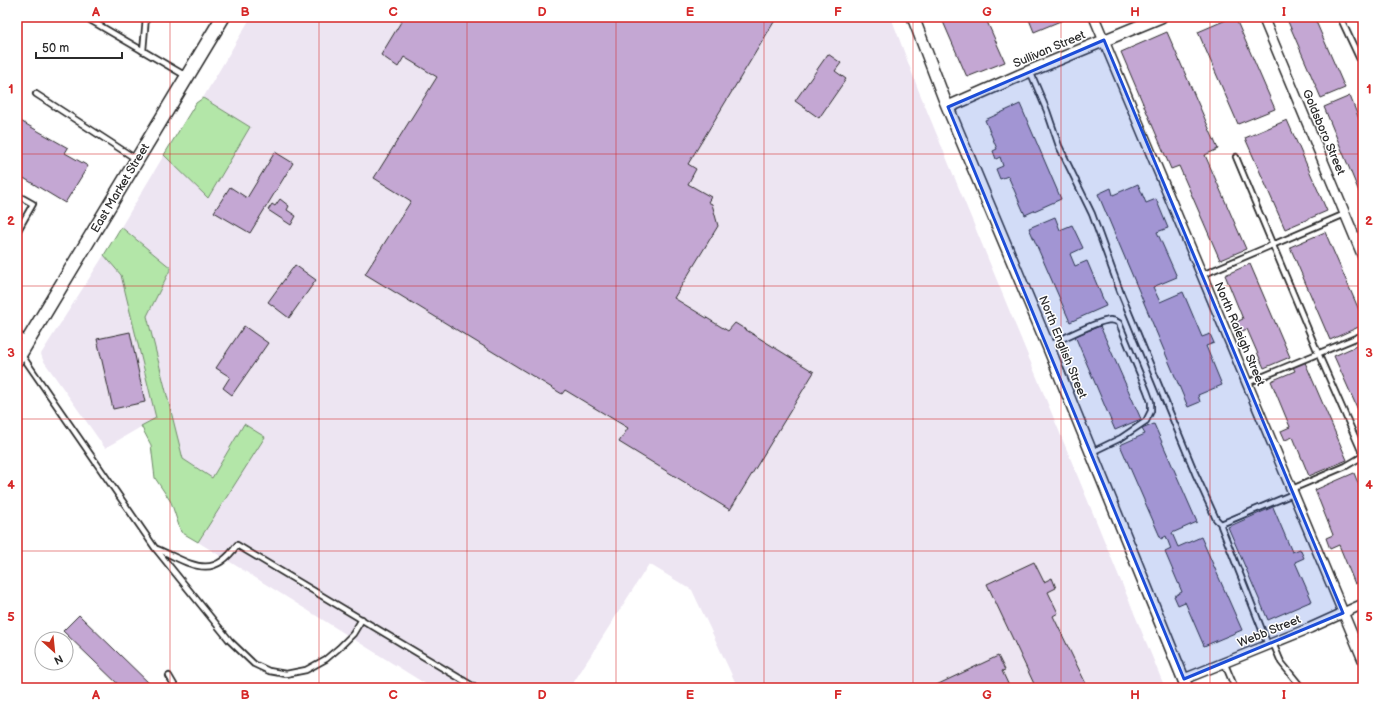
<svg xmlns="http://www.w3.org/2000/svg" width="1380" height="705" viewBox="0 0 1380 705" font-family="'Balsamiq Sans',sans-serif">
<style>
.built{fill:#ede5f2}
.green{fill:#b3e6a8;stroke:#6f886a}
.building{fill:#c4a7d3;stroke:#2b2b2b}
.lines{fill:none;stroke-linecap:round;stroke-linejoin:round}
.service-casing{stroke:#2b2b2b;stroke-width:8}
.minor-casing{stroke:#2b2b2b;stroke-width:12}
.tertiary-casing{stroke:#2b2b2b;stroke-width:14}
.secondary-casing{stroke:#2b2b2b;stroke-width:16}
.service{stroke:#fff;stroke-width:4.5}
.minor{stroke:#fff;stroke-width:9}
.tertiary{stroke:#fff;stroke-width:11}
.secondary{stroke:#fff;stroke-width:13}
.marked{fill:#1d4ed8;fill-opacity:0.2;stroke:#1d4ed8;stroke-width:3;stroke-linejoin:round}
.grid{fill:none;stroke:#d62828;stroke-width:1;stroke-opacity:0.55}
.labels{text-anchor:middle;stroke-width:3;stroke-linejoin:round;paint-order:stroke}
.street-label{font-size:12px;fill:#2b2b2b;stroke:#fff}
.neatline{fill:none;stroke:#d62828;stroke-width:1.5}
.grid-label{font-size:13px;text-anchor:middle;font-weight:bold;fill:#d62828}
</style>
<rect width="100%" height="100%" fill="#fff"/>
<filter id="ink" filterUnits="userSpaceOnUse"><feTurbulence type="fractalNoise" baseFrequency=".025" numOctaves="2"/><feDisplacementMap in="SourceGraphic" scale="8" xChannelSelector="R" yChannelSelector="G"/><feConvolveMatrix kernelMatrix="1 2 1 2 8 2 1 2 1" color-interpolation-filters="sRGB"/></filter>
<g filter="url(#ink)">
<g class="built">
<path d="M 251,17 L 891,17 L 918,89 L 1165,688 L 738,688 L 692,590 L 649,564 L 570,688 L 432,688 L 198,542 L 265,437 L 244,424 L 212,478 L 183,459 L 147,315 L 171,268 L 121,227 L 164,155 L 208,197 L 250,127 L 203,98 Z"/>
<path d="M 104,255 L 121,275 L 156,418 L 105,448 L 43,360 L 41,354 Z"/>
</g>
<g class="green">
<path d="M 203,98 L 250,127 L 208,198 L 164,155 L 196,103 Z"/>
<path d="M 121,227 L 171,268 L 147,316 L 183,459 L 212,478 L 244,424 L 265,437 L 198,542 L 181,532 L 171,502 L 155,478 L 151,445 L 141,426 L 156,418 L 121,275 L 104,255 Z"/>
</g>
<g class="building">
<path d="M 404,17 L 777,17 L 688,164 L 696,169 L 688,184 L 711,197 L 708,202 L 712,204 L 718,226 L 674,298 L 728,331 L 735,323 L 814,372 L 730,510 L 619,442 L 628,428 L 565,390 L 562,394 L 365,274 L 411,201 L 374,178 L 437,77 L 404,57 L 398,67 L 381,55 Z"/>
<path d="M 941,17 L 985,17 L 1005,62 L 967,77 Z"/>
<path d="M 1028,17 L 1070,17 L 1034,32 Z"/>
<path d="M 1233,17 L 1235,17 L 1275,109 L 1238,124 L 1198,32 Z"/>
<path d="M 1286,17 L 1314,17 L 1345,88 L 1321,98 Z"/>
<path d="M 1167,32 L 1218,149 L 1205,155 L 1246,249 L 1220,260 L 1179,166 L 1171,169 L 1121,52 Z"/>
<path d="M 828,54 L 841,63 L 835,71 L 846,79 L 819,118 L 795,101 Z"/>
<path d="M 1350,96 L 1363,129 L 1362,199 L 1324,107 Z"/>
<path d="M 1020,104 L 1061,199 L 1025,215 L 1008,176 L 1000,179 L 996,169 L 1003,166 L 1000,157 L 996,159 L 993,151 L 997,149 L 985,120 Z"/>
<path d="M 17,119 L 68,148 L 65,153 L 88,166 L 65,203 L 17,174 Z"/>
<path d="M 1287,120 L 1327,211 L 1285,229 L 1245,138 Z"/>
<path d="M 275,152 L 293,163 L 250,233 L 214,212 L 230,187 L 247,198 Z"/>
<path d="M 1138,184 L 1146,203 L 1156,199 L 1168,228 L 1157,232 L 1177,277 L 1153,287 L 1160,302 L 1183,292 L 1202,337 L 1210,334 L 1214,343 L 1206,346 L 1222,385 L 1198,395 L 1200,402 L 1188,407 L 1098,194 L 1111,188 L 1113,195 Z"/>
<path d="M 280,199 L 289,206 L 287,210 L 296,216 L 291,225 L 268,210 L 272,204 L 275,206 Z"/>
<path d="M 1055,217 L 1060,230 L 1072,225 L 1083,248 L 1070,254 L 1075,266 L 1087,261 L 1106,306 L 1070,322 L 1029,228 Z"/>
<path d="M 1325,232 L 1363,319 L 1363,325 L 1330,340 L 1290,247 Z"/>
<path d="M 1250,264 L 1290,357 L 1264,368 L 1247,329 L 1238,333 L 1234,323 L 1243,319 L 1225,275 Z"/>
<path d="M 295,265 L 316,280 L 289,318 L 268,302 Z"/>
<path d="M 244,326 L 268,343 L 232,395 L 223,388 L 230,377 L 216,368 Z"/>
<path d="M 1100,326 L 1141,419 L 1115,430 L 1075,336 Z"/>
<path d="M 130,332 L 145,402 L 113,409 L 97,339 Z"/>
<path d="M 1363,343 L 1363,421 L 1334,356 Z"/>
<path d="M 1304,360 L 1347,460 L 1309,476 L 1293,437 L 1285,440 L 1281,431 L 1290,427 L 1271,381 L 1295,371 L 1292,365 Z"/>
<path d="M 1154,424 L 1197,522 L 1172,533 L 1178,547 L 1201,537 L 1242,630 L 1204,646 L 1185,602 L 1178,605 L 1174,596 L 1182,592 L 1165,552 L 1171,549 L 1166,536 L 1161,539 L 1120,445 L 1145,434 L 1142,429 Z"/>
<path d="M 1354,473 L 1363,495 L 1363,580 L 1355,584 L 1339,545 L 1330,549 L 1326,538 L 1333,535 L 1315,490 Z"/>
<path d="M 1273,507 L 1292,552 L 1300,549 L 1304,558 L 1295,562 L 1312,601 L 1268,620 L 1228,527 Z"/>
<path d="M 1034,562 L 1044,582 L 1052,578 L 1056,588 L 1048,592 L 1058,613 L 1053,616 L 1088,688 L 1036,688 L 987,584 Z"/>
<path d="M 79,615 L 154,688 L 122,688 L 63,631 Z"/>
<path d="M 998,656 L 1005,670 L 1002,671 L 1010,688 L 930,688 Z"/>
</g>
<g class="lines">
<g class="service-casing">
<g id="service">
<path d="M 85,17 L 186,76"/>
<path d="M 1340,17 L 1363,66"/>
<path d="M 143,51 L 146,17"/>
<path d="M 1030,71 L 1047,111 L 1059,146 L 1092,214 L 1120,291 L 1195,473 L 1216,519 L 1221,524"/>
<path d="M 36,94 L 136,159"/>
<path d="M 1236,157 L 1318,353 L 1363,455"/>
<path d="M 17,195 L 33,204 L 17,232"/>
<path d="M 1202,275 L 1345,214"/>
<path d="M 17,333 L 26,341"/>
<path d="M 1049,345 C 1063,339 1096,321 1110,320 C 1113,320 1116,321 1119,323 L 1147,391 L 1151,402 L 1151,411 L 1146,421 L 1121,438 L 1092,452"/>
<path d="M 21,354 L 155,548 L 230,641 L 254,664 L 269,671 L 286,674 L 306,670 L 326,659 L 339,648 L 353,634 L 362,619"/>
<path d="M 1247,383 L 1363,335"/>
<path d="M 1292,489 L 1346,466 L 1363,456"/>
<path d="M 157,549 C 189,562 211,583 237,545 L 476,688"/>
<path d="M 1273,643 L 1281,662 L 1302,688"/>
<path d="M 1268,645 L 1221,526 L 1221,524 L 1293,494"/>
<path d="M 1224,662 L 1235,688"/>
<path d="M 169,676 L 176,688"/>
</g>
</g>
<g class="minor-casing">
<g id="minor">
<path d="M 1094,17 L 1363,660"/>
<path d="M 1263,17 L 1363,257"/>
<path d="M 1184,679 L 1310,628 L 1363,604"/>
</g>
</g>
<g class="tertiary-casing">
<g id="tertiary">
<path d="M 913,17 L 945,101 L 1048,346 L 1187,688"/>
<path d="M 948,107 L 1023,74 L 1161,17"/>
</g>
</g>
<g class="secondary-casing">
<path id="secondary" d="M 17,359 L 223,17"/>
</g>
<use href="#service" class="service"/>
<use href="#minor" class="minor"/>
<use href="#tertiary" class="tertiary"/>
<use href="#secondary" class="secondary"/>
</g>
</g>
<path class="marked" d="M 1104,40 L 1343,613 L 1184,679 L 948,107 Z"/>
<path class="grid" d="M 170,17 L 170,688M 319,17 L 319,688M 467,17 L 467,688M 616,17 L 616,688M 764,17 L 764,688M 913,17 L 913,688M 1061,17 L 1061,688M 1210,17 L 1210,688M 17,154 L 1363,154M 17,286 L 1363,286M 17,419 L 1363,419M 17,551 L 1363,551"/>
<g class="labels">
<g class="street-label">
<text transform="translate(1049 49) rotate(-23)" y="4">Sullivan Street</text>
<text transform="translate(1324 132) rotate(67)" y="4">Goldsboro Street</text>
<text transform="translate(120 188) rotate(-59)" y="4">East Market Street</text>
<text transform="translate(1240 334) rotate(67)" y="4">North Raleigh Street</text>
<text transform="translate(1063 347) rotate(68)" y="4">North English Street</text>
<text transform="translate(1269 631) rotate(-22)" y="4">Webb Street</text>
</g>
</g>
<rect width="1380" height="705" fill="none" stroke="#fff" stroke-width="44"/>
<g transform="translate(54 651) rotate(153)"><circle r="19" fill="#ffffff" stroke="#aaaaaa"/>
<path d="M0-3L7 15L0 10L-7 15Z" fill="#c8321e"/>
<text y="-6" font-size="11" font-weight="bold" text-anchor="middle" fill="#2b2b2b">N</text>
</g>
<path d="M36 52v6h86v-6" fill="none" stroke="#2b2b2b" stroke-width="2"/>
<text x="42" y="52" font-size="12" fill="#2b2b2b" stroke="#ffffff" stroke-width="3" paint-order="stroke">50 m</text>
<rect x="22" y="22" width="1336" height="661" class="neatline"/>
<g class="grid-label">
<text x="96" y="16">A</text>
<text x="245" y="16">B</text>
<text x="393" y="16">C</text>
<text x="542" y="16">D</text>
<text x="690" y="16">E</text>
<text x="838" y="16">F</text>
<text x="987" y="16">G</text>
<text x="1135" y="16">H</text>
<text x="1284" y="16">I</text>
<text x="11" y="93">1</text>
<text x="1369" y="93">1</text>
<text x="11" y="225">2</text>
<text x="1369" y="225">2</text>
<text x="11" y="357">3</text>
<text x="1369" y="357">3</text>
<text x="11" y="489">4</text>
<text x="1369" y="489">4</text>
<text x="11" y="621">5</text>
<text x="1369" y="621">5</text>
<text x="96" y="699">A</text>
<text x="245" y="699">B</text>
<text x="393" y="699">C</text>
<text x="542" y="699">D</text>
<text x="690" y="699">E</text>
<text x="838" y="699">F</text>
<text x="987" y="699">G</text>
<text x="1135" y="699">H</text>
<text x="1284" y="699">I</text>
</g>
</svg>
